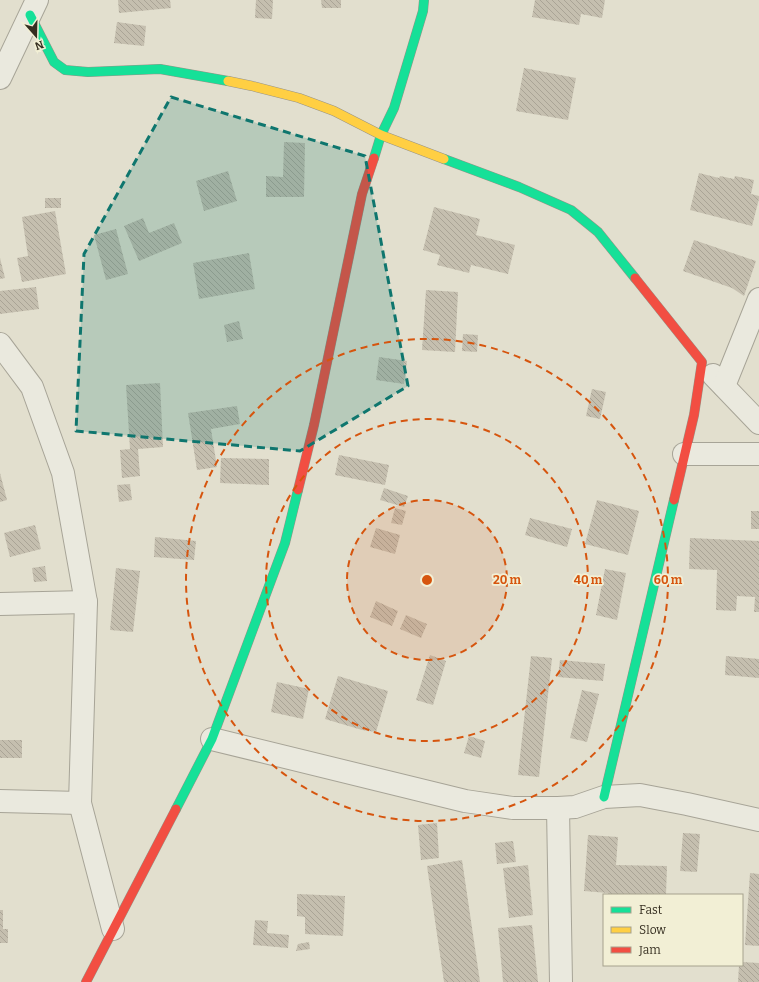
<svg xmlns="http://www.w3.org/2000/svg" width="759" height="982" viewBox="0 0 759 982" font-family="Bitter,serif">
<style>
.building{fill:url(#building-back-hatch)}
.lines{fill:none;stroke-linecap:round;stroke-linejoin:round}
.street-casing{stroke:#a7a497;stroke-width:24}
.fast-casing{stroke:#979387;stroke-width:10}
.slow-casing{stroke:#979387;stroke-width:10}
.jam-casing{stroke:#979387;stroke-width:10}
.street{stroke:#eae9de;stroke-width:22}
.fast{stroke:#16e098;stroke-width:9}
.slow{stroke:#ffcf43;stroke-width:9}
.jam{stroke:#f24e42;stroke-width:9}
.marked{fill:#0f766e;fill-opacity:0.2;stroke:#0f766e;stroke-width:3;stroke-dasharray:8 5;stroke-linejoin:round}
.ring{fill:none;stroke:#d6550e;stroke-width:2;stroke-dasharray:7 5}
.centre{fill:#d6550e;stroke:#f2efd5;stroke-width:2}
.ring-label{font-size:12px;text-anchor:middle;font-weight:bold;fill:#d6550e;stroke:#f2efd5;stroke-width:3.5;stroke-linejoin:round;paint-order:stroke}
</style>
<defs>
<pattern id="building-back-hatch" width="6" height="6" patternUnits="userSpaceOnUse"><rect width="6" height="6" fill="#c5bfaf"/><path d="M-1 5l2 2M0 0l6 6M5-1l2 2" fill="none" stroke="#aaa496"/></pattern>
</defs>
<rect width="100%" height="100%" fill="#e2dfce"/>
<g class="building">
<path d="M 118,0 L 170,0 L 171,8 L 119,13 Z"/>
<path d="M 256,0 L 273,0 L 272,19 L 255,18 Z"/>
<path d="M 321,0 L 341,0 L 341,8 L 322,8 Z"/>
<path d="M 535,0 L 605,0 L 602,18 L 581,14 L 579,25 L 532,17 Z"/>
<path d="M 117,22 L 146,26 L 144,46 L 114,43 Z"/>
<path d="M 524,68 L 576,78 L 568,120 L 516,111 Z"/>
<path d="M 284,142 L 305,143 L 304,197 L 266,197 L 266,176 L 283,177 Z"/>
<path d="M 228,171 L 237,201 L 204,211 L 196,181 Z"/>
<path d="M 699,173 L 719,178 L 720,176 L 734,179 L 735,176 L 754,180 L 751,194 L 759,196 L 759,199 L 752,226 L 690,210 Z"/>
<rect x="45" y="198" width="16" height="10"/>
<path d="M 434,207 L 480,219 L 476,235 L 515,245 L 508,274 L 471,265 L 469,273 L 437,265 L 440,255 L 423,250 Z"/>
<path d="M 55,211 L 66,274 L 22,282 L 17,258 L 28,256 L 22,217 Z"/>
<path d="M 143,218 L 149,233 L 174,223 L 182,243 L 139,261 L 124,226 Z"/>
<path d="M 116,229 L 128,274 L 106,280 L 94,235 Z"/>
<path d="M 694,240 L 756,261 L 744,296 L 732,288 L 683,271 Z"/>
<path d="M 249,253 L 255,289 L 199,299 L 193,263 Z"/>
<path d="M 0,258 L 5,278 L 0,279 Z"/>
<path d="M 36,287 L 39,309 L 0,314 L 0,291 Z"/>
<path d="M 426,290 L 458,292 L 455,352 L 422,350 Z"/>
<path d="M 239,321 L 243,339 L 227,342 L 224,325 Z"/>
<path d="M 463,334 L 478,335 L 477,352 L 462,351 Z"/>
<path d="M 379,357 L 407,361 L 404,384 L 376,380 Z"/>
<path d="M 160,383 L 163,447 L 138,449 L 140,476 L 122,478 L 120,450 L 130,449 L 126,385 Z"/>
<path d="M 592,389 L 606,392 L 600,419 L 586,416 Z"/>
<path d="M 237,406 L 240,424 L 211,429 L 217,467 L 197,470 L 188,413 Z"/>
<path d="M 339,455 L 389,465 L 385,485 L 335,475 Z"/>
<path d="M 221,458 L 269,459 L 269,485 L 220,483 Z"/>
<path d="M 0,473 L 7,500 L 0,502 Z"/>
<path d="M 130,484 L 132,500 L 119,502 L 117,485 Z"/>
<path d="M 384,488 L 408,496 L 404,507 L 380,500 Z"/>
<path d="M 597,500 L 639,511 L 628,555 L 585,544 Z"/>
<path d="M 395,508 L 406,511 L 402,525 L 391,523 Z"/>
<rect x="751" y="511" width="8" height="18"/>
<path d="M 530,518 L 572,529 L 567,547 L 525,535 Z"/>
<path d="M 35,525 L 41,549 L 10,557 L 4,533 Z"/>
<path d="M 376,528 L 400,535 L 395,554 L 370,547 Z"/>
<path d="M 155,537 L 196,541 L 194,560 L 154,557 Z"/>
<path d="M 690,538 L 759,541 L 759,612 L 754,612 L 755,597 L 737,596 L 736,611 L 716,610 L 717,570 L 689,569 Z"/>
<path d="M 45,566 L 47,581 L 34,582 L 32,568 Z"/>
<path d="M 116,568 L 140,571 L 133,632 L 110,630 Z"/>
<path d="M 605,569 L 626,573 L 617,620 L 596,615 Z"/>
<path d="M 376,601 L 398,611 L 392,626 L 370,617 Z"/>
<path d="M 406,615 L 427,624 L 421,638 L 400,629 Z"/>
<path d="M 430,655 L 446,661 L 433,705 L 416,700 Z"/>
<path d="M 531,656 L 552,658 L 539,777 L 518,775 Z"/>
<path d="M 726,656 L 759,659 L 759,678 L 725,675 Z"/>
<path d="M 560,660 L 605,664 L 603,681 L 558,677 Z"/>
<path d="M 338,676 L 388,691 L 376,732 L 362,730 L 325,719 Z"/>
<path d="M 277,682 L 309,689 L 303,719 L 271,712 Z"/>
<path d="M 582,690 L 599,694 L 587,742 L 570,738 Z"/>
<path d="M 469,736 L 485,741 L 481,758 L 464,753 Z"/>
<rect x="0" y="740" width="22" height="18"/>
<path d="M 437,823 L 439,858 L 421,860 L 418,825 Z"/>
<path d="M 683,833 L 700,834 L 697,872 L 680,871 Z"/>
<path d="M 588,835 L 618,837 L 616,865 L 667,866 L 666,895 L 608,895 L 608,893 L 584,891 Z"/>
<path d="M 513,841 L 516,862 L 497,864 L 495,843 Z"/>
<path d="M 462,860 L 480,982 L 444,982 L 427,866 Z"/>
<path d="M 528,865 L 533,915 L 509,918 L 503,868 Z"/>
<path d="M 750,873 L 759,874 L 759,946 L 745,945 Z"/>
<path d="M 297,894 L 345,896 L 343,936 L 305,934 L 305,917 L 297,916 Z"/>
<path d="M 0,910 L 3,910 L 3,929 L 8,929 L 8,943 L 0,943 Z"/>
<path d="M 255,920 L 268,921 L 267,933 L 289,935 L 288,948 L 253,945 Z"/>
<path d="M 532,925 L 538,982 L 503,982 L 498,928 Z"/>
<path d="M 309,942 L 310,949 L 296,951 L 298,944 Z"/>
<path d="M 742,962 L 759,963 L 759,982 L 738,982 L 739,965 L 742,965 Z"/>
</g>
<g class="lines">
<g class="street-casing">
<g id="street">
<path d="M 0,78 L 37,0"/>
<path d="M 0,344 L 32,387 L 63,473 L 86,602 L 80,803 L 113,929"/>
<path d="M 713,375 L 759,423"/>
<path d="M 724,386 L 759,299"/>
<path d="M 684,454 L 759,454"/>
<path d="M 0,604 L 86,602"/>
<path d="M 212,739 L 465,801 L 513,808 L 558,808 L 575,807 L 604,797 L 640,795 L 687,804 L 759,820"/>
<path d="M 0,801 L 80,803"/>
<path d="M 558,808 L 561,982"/>
</g>
</g>
<g class="fast-casing">
<g id="fast">
<path d="M 30,15 L 54,62 L 65,70 L 88,72 L 160,69 L 228,81"/>
<path d="M 374,158 L 381,135 L 394,108 L 423,11 L 424,0"/>
<path d="M 444,159 L 519,187 L 571,210 L 598,232 L 635,278"/>
<path d="M 604,797 L 674,500"/>
<path d="M 176,809 L 212,739 L 285,543 L 298,490"/>
</g>
</g>
<g class="slow-casing">
<path id="slow" d="M 228,81 L 252,86 L 299,98 L 334,111 L 381,135 L 444,159"/>
</g>
<g class="jam-casing">
<g id="jam">
<path d="M 635,278 L 702,362 L 694,415 L 674,500"/>
<path d="M 298,490 L 314,425 L 362,194 L 374,158"/>
<path d="M 86,982 L 176,809"/>
</g>
</g>
<use href="#street" class="street"/>
<use href="#fast" class="fast"/>
<use href="#slow" class="slow"/>
<use href="#jam" class="jam"/>
</g>
<path class="marked" d="M 171,97 L 365,156 L 408,386 L 300,451 L 76,431 L 84,254 Z"/>
<circle cx="427" cy="580" r="80" fill="#d6550e" fill-opacity=".12"/>
<g class="ring">
<circle cx="427" cy="580" r="80"/>
<circle cx="427" cy="580" r="161"/>
<circle cx="427" cy="580" r="241"/>
</g>
<circle cx="427" cy="580" r="6" class="centre"/>
<g class="ring-label">
<text x="507" y="584">20 m</text>
<text x="588" y="584">40 m</text>
<text x="668" y="584">60 m</text>
</g>
<rect x="603" y="894" width="140" height="72" fill="#f2efd5" stroke="#a6a28d"/>
<rect x="611" y="907" width="20" height="6" fill="#16e098" stroke="#a6a28d"/>
<text x="639" y="914" font-size="12" fill="#352e20">Fast</text>
<rect x="611" y="927" width="20" height="6" fill="#ffcf43" stroke="#a6a28d"/>
<text x="639" y="934" font-size="12" fill="#352e20">Slow</text>
<rect x="611" y="947" width="20" height="6" fill="#f24e42" stroke="#a6a28d"/>
<text x="639" y="954" font-size="12" fill="#352e20">Jam</text>
<g transform="translate(36 36) rotate(160)" stroke="#f2efd5" stroke-width="3" paint-order="stroke">
<path d="M0-3L7 15L0 10L-7 15Z" fill="#352e20"/>
<text y="-6" font-size="11" font-weight="bold" text-anchor="middle" fill="#352e20">N</text>
</g>
</svg>
